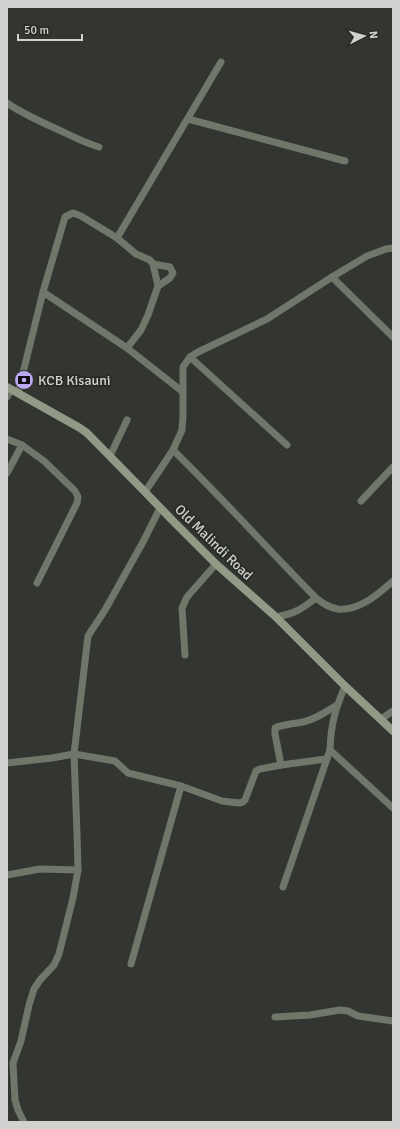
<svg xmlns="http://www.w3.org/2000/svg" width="400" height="1129" viewBox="0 0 400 1129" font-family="Signika,sans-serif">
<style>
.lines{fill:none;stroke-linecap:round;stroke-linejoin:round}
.minor{stroke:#707669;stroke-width:7}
.secondary{stroke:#919a86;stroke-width:8}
.labels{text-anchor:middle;stroke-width:4;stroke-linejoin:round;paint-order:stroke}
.poi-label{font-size:14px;fill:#d0d2cf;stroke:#292c27;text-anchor:start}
.street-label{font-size:14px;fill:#d0d2cf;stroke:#292c27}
</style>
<rect width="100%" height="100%" fill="#333630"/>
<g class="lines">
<g class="minor">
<path d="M 7,103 C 23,114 41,122 59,130 C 72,136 85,143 99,147"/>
<path d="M 188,119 L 345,161"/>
<path d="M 117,238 L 221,62"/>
<path d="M 153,264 L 170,267 L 173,273 L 170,278 L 158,286"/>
<path d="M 332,277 L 393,337"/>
<path d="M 43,292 L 127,348 L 183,392"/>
<path d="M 190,357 L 287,445"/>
<path d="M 18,393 L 43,292 L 65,217 L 73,213 L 81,216 L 117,238 L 136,254 L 150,260 L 153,264 L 158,286 L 148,315 L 141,330 L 127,348"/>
<path d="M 7,397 L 11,390"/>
<path d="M 7,439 L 22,445 L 44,461 L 75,491 L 78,497 L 77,503 L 37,583"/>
<path d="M 173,450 C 222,498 268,549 316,598 C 322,603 330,608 338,609 C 360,611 378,594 393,581"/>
<path d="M 110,456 L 127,420"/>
<path d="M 7,473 L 22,445"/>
<path d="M 145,492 L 173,450 L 182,430 L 183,416 L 183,367 L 190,357 L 198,352 L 267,319 L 332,277 L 367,256 L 386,249 L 393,248"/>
<path d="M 361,501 L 393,467"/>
<path d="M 276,617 C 296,613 300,610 316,598"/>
<path d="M 185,655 L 182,608 L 187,597 L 216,564"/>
<path d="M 381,719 L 393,711"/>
<path d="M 330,750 L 393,808"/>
<path d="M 7,763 L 52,758 L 74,754 L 115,761 L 128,773 L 181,786 L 222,801 L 239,803 L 243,802 L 245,800 L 256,771 L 260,769 L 281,765 L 326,759"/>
<path d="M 281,765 L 275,734 L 275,728 C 284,724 294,724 303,722 C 316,719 326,712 337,705"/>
<path d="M 7,875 L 40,869 L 78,870"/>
<path d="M 283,887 L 330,750 C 331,723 335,710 345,686"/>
<path d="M 131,964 L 181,786"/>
<path d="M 275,1017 L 310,1015 L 340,1010 L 348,1011 L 358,1016 L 393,1021"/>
<path d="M 24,1122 L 18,1110 L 15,1100 L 13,1063 L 21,1041 L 29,1005 L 34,989 L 40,980 L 54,965 L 59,954 L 73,898 L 78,870 L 77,833 L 74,754 L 88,636 L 105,610 L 143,542 L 160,508"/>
</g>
<path class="secondary" d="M 7,387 L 80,428 L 87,433 L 145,492 L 174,522 L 216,564 L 276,617 L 345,686 L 393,731"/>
</g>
<defs>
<g id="bank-disc" transform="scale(1)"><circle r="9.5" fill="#bea9f4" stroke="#292c27"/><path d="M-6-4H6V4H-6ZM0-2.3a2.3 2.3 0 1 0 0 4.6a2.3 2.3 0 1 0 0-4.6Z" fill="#111"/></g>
</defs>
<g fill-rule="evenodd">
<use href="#bank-disc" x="24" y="380"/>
</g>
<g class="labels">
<g class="poi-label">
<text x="38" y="385">KCB Kisauni</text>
</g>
<g class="street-label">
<text transform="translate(214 542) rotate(44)" y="5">Old Malindi Road</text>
</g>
</g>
<rect width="400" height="1129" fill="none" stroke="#d0d2cf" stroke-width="16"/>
<g transform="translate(364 36) rotate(84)" stroke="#292c27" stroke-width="3" paint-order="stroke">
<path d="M0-3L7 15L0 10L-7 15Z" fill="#d0d2cf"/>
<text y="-6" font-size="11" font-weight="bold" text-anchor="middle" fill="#d0d2cf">N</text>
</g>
<path d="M18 34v6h64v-6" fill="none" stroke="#d0d2cf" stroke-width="2"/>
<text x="24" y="34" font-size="12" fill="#d0d2cf" stroke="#292c27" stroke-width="3" paint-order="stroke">50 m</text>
</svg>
